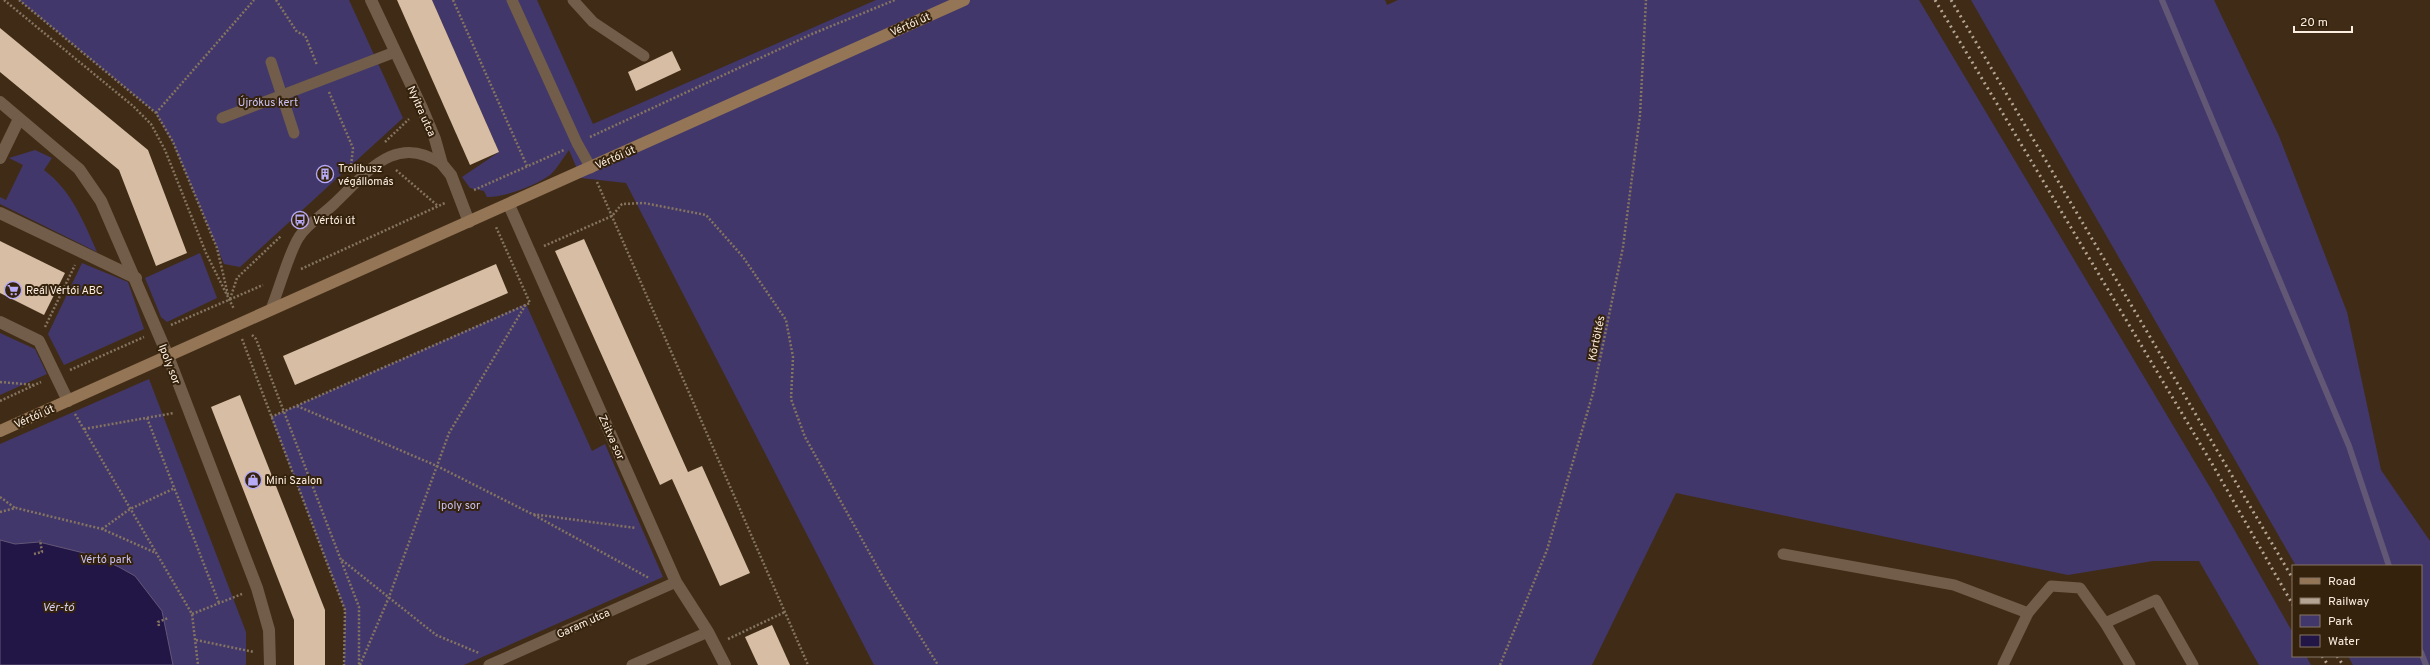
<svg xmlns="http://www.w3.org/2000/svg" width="2430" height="665" viewBox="0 0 2430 665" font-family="Overpass,sans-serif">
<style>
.green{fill:#41376a}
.water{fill:#221647;stroke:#635776}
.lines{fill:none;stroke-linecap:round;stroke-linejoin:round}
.stream{stroke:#635776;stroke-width:6}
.building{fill:#d6bda4}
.path{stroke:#857461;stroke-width:2.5;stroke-dasharray:2 2;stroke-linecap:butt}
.lane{stroke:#715d49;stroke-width:11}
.street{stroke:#715d49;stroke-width:12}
.secondary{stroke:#947555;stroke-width:12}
.rail{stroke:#b5a595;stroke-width:3;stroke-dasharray:2 4;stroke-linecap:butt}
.labels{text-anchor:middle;stroke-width:4;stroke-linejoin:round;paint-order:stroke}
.street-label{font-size:11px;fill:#fcefe2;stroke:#35220c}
.park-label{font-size:11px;fill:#c9c3f6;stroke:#35220c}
.poi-label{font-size:11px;fill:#fcefe2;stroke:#35220c;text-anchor:start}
.water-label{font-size:12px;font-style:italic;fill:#d3cff1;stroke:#35220c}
</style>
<rect width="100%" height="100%" fill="#402c16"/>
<g class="green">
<path d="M 19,0 L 349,0 L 403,118 L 240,267 L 224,264 L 173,143 L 156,113 Z"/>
<path d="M 432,0 L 537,0 L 593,124 L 876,0 L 1385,0 L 1387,5 L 1398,0 L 1919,0 L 2214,494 L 2293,633 L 2293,656 L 2306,656 L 2311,665 L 2259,665 L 2199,561 L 2153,561 L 2068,575 L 1676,493 L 1592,665 L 874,665 L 626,183 L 581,178 L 569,150 C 563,158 557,169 550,175 C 537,185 503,198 487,197 L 484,191 L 470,188 L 462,177 L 499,152 Z"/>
<path d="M 1971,0 L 2214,0 L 2279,136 L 2347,312 L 2381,470 L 2430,541 L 2430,665 L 2353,665 L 2348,656 L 2421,656 L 2421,566 L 2296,566 Z"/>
<path d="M 35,150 L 52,158 L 44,170 C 71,190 84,222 97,252 L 0,204 L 0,197 L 6,200 L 23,165 L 9,158 Z"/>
<path d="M 200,253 L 217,298 L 167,322 L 161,317 L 145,278 Z"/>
<path d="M 82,263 L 128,282 L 144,329 L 64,365 L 48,334 Z"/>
<path d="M 526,304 L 592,451 L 605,444 L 663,577 L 464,665 L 344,665 L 345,610 L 271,417 Z"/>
<path d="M 0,333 L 35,349 L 47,374 L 0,395 Z"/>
<path d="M 149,379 L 246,632 L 246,665 L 0,665 L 0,444 Z"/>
</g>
<path class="water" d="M 0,540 L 15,544 L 39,542 L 92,555 L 119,567 L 135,576 L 162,611 L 173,665 L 0,665 Z"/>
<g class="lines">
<g class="stream">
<path d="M 2162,0 L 2349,446 L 2389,566"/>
<path d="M 2421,652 L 2426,665"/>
</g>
</g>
<g class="building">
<path d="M 397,0 L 432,0 L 499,152 L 470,165 Z"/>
<path d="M 0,28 L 148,150 L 187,253 L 156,266 L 119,170 L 0,72 Z"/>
<path d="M 672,51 L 681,70 L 636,91 L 628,72 Z"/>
<path d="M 584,239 L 688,472 L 702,466 L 750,573 L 720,586 L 672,479 L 660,485 L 555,251 Z"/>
<path d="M 0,241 L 65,273 L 44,315 L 0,293 Z"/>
<path d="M 496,264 L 508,293 L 295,385 L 283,356 Z"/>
<path d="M 240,395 L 325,610 L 325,665 L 294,665 L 294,620 L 211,407 Z"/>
<path d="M 772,625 L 790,665 L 758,665 L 745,637 Z"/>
</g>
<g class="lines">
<g class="path">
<path d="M 4,0 L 133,106 L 151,124 L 165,150 L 206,253 L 234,309"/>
<path d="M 19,0 L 156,113 L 173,142 L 217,248 L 228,295"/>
<path d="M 276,0 L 297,32 L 305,35 L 317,65"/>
<path d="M 453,0 L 527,166"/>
<path d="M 329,92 L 353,148 L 351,166"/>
<path d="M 156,113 L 254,0"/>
<path d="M 590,137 L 812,34 L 895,0"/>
<path d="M 385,142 L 409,119"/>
<path d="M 396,170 L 438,206"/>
<path d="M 597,182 L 808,665"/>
<path d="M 474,190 L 564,150"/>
<path d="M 544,246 L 612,216 L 622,204 L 644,203 L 706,215 L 743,257 L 786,320 L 793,357 L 791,399 L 805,437 L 884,579 L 938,665"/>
<path d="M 301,269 L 445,203"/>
<path d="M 230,299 L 237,278 L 281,236"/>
<path d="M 171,325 L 263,285"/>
<path d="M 45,327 L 75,265"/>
<path d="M 252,335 L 256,339 L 359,607 L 359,665"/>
<path d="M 242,339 L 345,610 L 344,665"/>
<path d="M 70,370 L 144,337"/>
<path d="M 0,382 L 35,385"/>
<path d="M 0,401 L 41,382"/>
<path d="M 297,406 L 437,466 L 532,514 L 636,528"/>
<path d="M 75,414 L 192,614 L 198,665"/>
<path d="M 271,417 L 530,303 L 496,227"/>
<path d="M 147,418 L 219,603"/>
<path d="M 84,429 L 174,413"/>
<path d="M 0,497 L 15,508"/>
<path d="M 0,512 L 16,508 L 102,529 L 156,553"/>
<path d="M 534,515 L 649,578"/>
<path d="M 102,529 L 130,509 L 175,488"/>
<path d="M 34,554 L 42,552 L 40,540"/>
<path d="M 342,560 L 436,635 L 479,653"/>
<path d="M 192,614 L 242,594"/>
<path d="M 159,626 L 158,622 L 168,618"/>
<path d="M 728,639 L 785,612"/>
<path d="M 196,640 L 254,652"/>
<path d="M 360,665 L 389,597 L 449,433 L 526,304"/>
<path d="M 1500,665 L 1547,550 L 1593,393 L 1623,247 L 1640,115 L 1646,0"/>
</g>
<g class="lane">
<path d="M 512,0 L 577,143 L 591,168"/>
<path d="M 573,0 L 593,22 L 644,56"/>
<path d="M 271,62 L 294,133"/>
<path d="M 222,118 L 395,52"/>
<path d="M 271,309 C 279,290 289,252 299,237 C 307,224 324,214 335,203 C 367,173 395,132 442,164"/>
<path d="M 1783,554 L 1954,585 L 2028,613"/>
<path d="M 489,665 L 676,582"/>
<path d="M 632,665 L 708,632"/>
<path d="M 2003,665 L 2028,613 L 2051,586 L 2080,588 L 2105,623"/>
<path d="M 2130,665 L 2105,623 L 2156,600 L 2193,665"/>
</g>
<g class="street">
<path d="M 371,0 L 422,108 L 435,139 L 442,164 L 451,175 L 469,222"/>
<path d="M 0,102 L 79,169 L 101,201 L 168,356 L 257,588 L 269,630 L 270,665"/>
<path d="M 0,158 L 19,119"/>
<path d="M 509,205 L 676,582 L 708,632 L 725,665"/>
<path d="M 0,213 L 136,278"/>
<path d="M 0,322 L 39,341 L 68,401"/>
</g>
<path class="secondary" d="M 0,431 L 964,0"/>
<g class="rail">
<path d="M 1935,0 L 2211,462 L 2293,605"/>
<path d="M 1951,0 L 2293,579"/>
<path d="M 2322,656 L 2328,665"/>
<path d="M 2337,656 L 2343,665"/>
</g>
</g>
<defs>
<g id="building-ring" transform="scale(0.9)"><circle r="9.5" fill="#35220c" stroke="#b7abf8" stroke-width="1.5"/><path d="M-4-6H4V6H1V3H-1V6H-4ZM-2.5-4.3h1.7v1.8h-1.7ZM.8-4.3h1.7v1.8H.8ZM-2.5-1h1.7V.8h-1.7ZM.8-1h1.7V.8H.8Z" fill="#b7abf8"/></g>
<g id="bus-ring" transform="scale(0.9)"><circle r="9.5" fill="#35220c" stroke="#b7abf8" stroke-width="1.5"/><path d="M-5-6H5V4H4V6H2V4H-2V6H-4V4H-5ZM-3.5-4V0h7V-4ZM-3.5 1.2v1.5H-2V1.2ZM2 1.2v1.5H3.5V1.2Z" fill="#b7abf8"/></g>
<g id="supermarket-ring" transform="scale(0.9)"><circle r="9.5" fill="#35220c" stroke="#b7abf8" stroke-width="1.5"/><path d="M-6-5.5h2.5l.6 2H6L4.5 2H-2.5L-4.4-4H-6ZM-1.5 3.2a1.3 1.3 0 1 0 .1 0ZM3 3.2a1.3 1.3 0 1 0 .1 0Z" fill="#b7abf8"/></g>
<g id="shop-ring" transform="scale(0.9)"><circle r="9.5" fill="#35220c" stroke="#b7abf8" stroke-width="1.5"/><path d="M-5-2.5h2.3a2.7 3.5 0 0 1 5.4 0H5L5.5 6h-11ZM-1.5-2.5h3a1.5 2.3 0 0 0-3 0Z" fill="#b7abf8"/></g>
</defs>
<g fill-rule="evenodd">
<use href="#building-ring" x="325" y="174"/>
<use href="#bus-ring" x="300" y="220"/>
<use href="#supermarket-ring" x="13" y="290"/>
<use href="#shop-ring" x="253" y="480"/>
</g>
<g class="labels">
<g class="street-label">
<text transform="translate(910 24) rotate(-24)" y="4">Vértói út</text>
<text transform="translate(422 111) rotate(66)" y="4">Nyitra utca</text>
<text transform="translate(615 157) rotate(-24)" y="4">Vértói út</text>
<text transform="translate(1596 338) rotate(-78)" y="4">Körtöltés</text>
<text transform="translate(170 364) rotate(69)" y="4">Ipoly sor</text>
<text transform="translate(34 416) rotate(-24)" y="4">Vértói út</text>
<text transform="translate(612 437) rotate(66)" y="4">Zsitva sor</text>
<text transform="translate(583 623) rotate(-24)" y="4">Garam utca</text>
</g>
<g class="park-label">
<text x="268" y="106">Újrókus kert</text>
<text x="459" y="509">Ipoly sor</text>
<text x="106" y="563">Vértó park</text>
</g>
<g class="poi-label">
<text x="338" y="172">Trolibusz<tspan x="338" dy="13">végállomás</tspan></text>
<text x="313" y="224">Vértói út</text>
<text x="26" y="294">Reál Vértói ABC</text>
<text x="266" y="484">Mini Szalon</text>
</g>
<g class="water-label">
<text x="58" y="611">Vér-tó</text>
</g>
</g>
<rect x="2292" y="565" width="130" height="92" fill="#35220c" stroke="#857462"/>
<rect x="2300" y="578" width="20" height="6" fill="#947555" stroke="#857462"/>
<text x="2328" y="585" font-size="12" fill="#fcefe2">Road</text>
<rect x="2300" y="598" width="20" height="6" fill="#b5a595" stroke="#857462"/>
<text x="2328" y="605" font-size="12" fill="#fcefe2">Railway</text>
<rect x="2300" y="615" width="20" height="12" fill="#41376a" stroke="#857462"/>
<text x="2328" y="625" font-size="12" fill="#fcefe2">Park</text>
<rect x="2300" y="635" width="20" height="12" fill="#221647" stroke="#857462"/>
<text x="2328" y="645" font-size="12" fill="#fcefe2">Water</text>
<path d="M2294 26v6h58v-6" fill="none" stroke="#fcefe2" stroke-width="2"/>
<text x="2300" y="26" font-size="12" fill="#fcefe2" stroke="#35220c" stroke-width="3" paint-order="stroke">20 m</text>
</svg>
